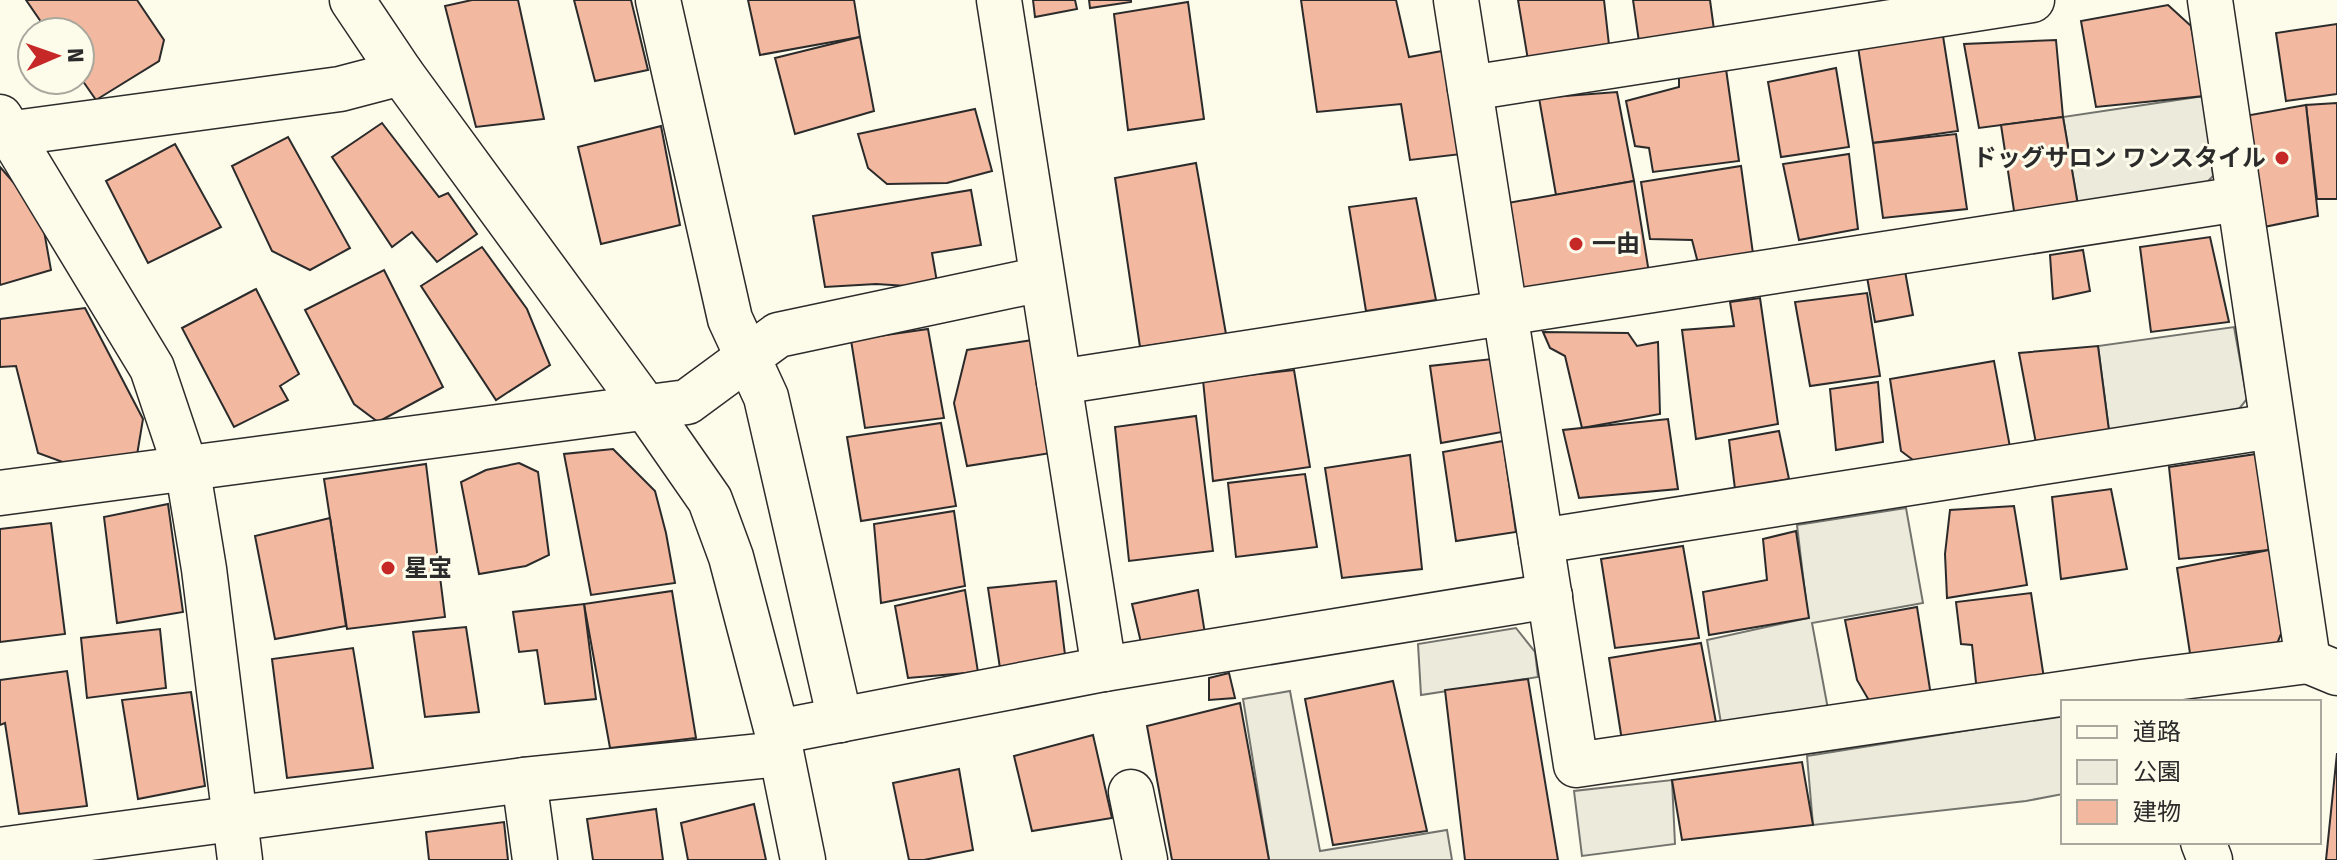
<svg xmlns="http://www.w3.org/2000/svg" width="2337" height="860" viewBox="0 0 2337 860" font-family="'Fira Sans','Noto Sans JP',sans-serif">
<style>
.green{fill:#ecebdb;stroke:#74746e;stroke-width:2}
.parking{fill:#eceadb;stroke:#74746e;stroke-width:2}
.building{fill:#f2b8a0;stroke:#2b2b2b;stroke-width:2}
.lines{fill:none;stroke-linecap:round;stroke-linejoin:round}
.minor-casing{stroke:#2b2b2b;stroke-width:47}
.minor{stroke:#fdfbea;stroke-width:44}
.poi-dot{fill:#c62828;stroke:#fdfbea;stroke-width:3}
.labels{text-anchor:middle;stroke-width:6;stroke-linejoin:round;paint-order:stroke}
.poi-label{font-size:24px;font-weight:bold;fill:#2b2b2b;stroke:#fdfbea;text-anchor:start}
</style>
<rect width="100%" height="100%" fill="#fdfbea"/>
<g class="green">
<path d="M 2234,327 L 2247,399 L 2226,425 L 2111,446 L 2098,346 Z"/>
<path d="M 1906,508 L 1923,603 L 1812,623 L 1830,720 L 1723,735 L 1707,640 L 1808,618 L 1797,525 Z"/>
<path d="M 2063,715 L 2063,794 L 2026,801 L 1813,825 L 1807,756 Z"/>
</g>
<g class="parking">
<path d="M 2204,96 L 2213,176 L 2190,200 L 2080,217 L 2063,117 Z"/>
<path d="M 1516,628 L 1535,652 L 1538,677 L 1421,695 L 1418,644 Z"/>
<path d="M 1290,691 L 1320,851 L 1447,830 L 1452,860 L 1269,860 L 1243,699 Z"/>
<path d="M 1672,780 L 1675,844 L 1582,856 L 1574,791 Z"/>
</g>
<g class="building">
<path d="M 26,0 L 137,0 L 164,40 L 159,61 L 96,100 L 80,77 L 80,32 L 48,32 Z"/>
<path d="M 472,0 L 518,0 L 544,119 L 476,127 L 445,6 Z"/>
<path d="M 574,0 L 631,0 L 648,70 L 595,81 Z"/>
<path d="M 748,0 L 854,0 L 860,37 L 760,55 Z"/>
<path d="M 1033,0 L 1075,0 L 1077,9 L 1035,17 Z"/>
<path d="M 1089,0 L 1131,0 L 1131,2 L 1090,8 Z"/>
<path d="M 1301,0 L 1396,0 L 1409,57 L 1442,51 L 1462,154 L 1410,160 L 1401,104 L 1317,112 Z"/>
<path d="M 1518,0 L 1604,0 L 1610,54 L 1529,66 Z"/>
<path d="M 1633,0 L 1710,0 L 1715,37 L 1639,42 Z"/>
<path d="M 1188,2 L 1204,119 L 1128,130 L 1114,14 Z"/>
<path d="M 2168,5 L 2191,26 L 2204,96 L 2096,107 L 2081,21 Z"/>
<path d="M 2337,24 L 2337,94 L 2286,101 L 2276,33 Z"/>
<path d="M 1943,36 L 1958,131 L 1873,143 L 1858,47 Z"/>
<path d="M 860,37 L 874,111 L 795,134 L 775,58 Z"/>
<path d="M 2056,40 L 2063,117 L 1979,128 L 1964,44 Z"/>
<path d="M 1836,68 L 1849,147 L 1781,157 L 1768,82 Z"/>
<path d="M 1726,69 L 1739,161 L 1653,172 L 1649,148 L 1635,146 L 1626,101 L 1679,87 L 1679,77 Z"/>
<path d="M 1617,92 L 1634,181 L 1556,195 L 1539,98 Z"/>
<path d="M 2337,103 L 2337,199 L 2317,199 L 2306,105 Z"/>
<path d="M 2306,105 L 2318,216 L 2264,227 L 2245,116 Z"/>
<path d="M 975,109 L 992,171 L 947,183 L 887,184 L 868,168 L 858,134 Z"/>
<path d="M 2063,117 L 2080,217 L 2016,224 L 2001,125 Z"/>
<path d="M 382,123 L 439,197 L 448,193 L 477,234 L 437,262 L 412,232 L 392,247 L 332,157 Z"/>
<path d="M 661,126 L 680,225 L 601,244 L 578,147 Z"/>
<path d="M 1956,134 L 1967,209 L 1883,218 L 1873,143 Z"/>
<path d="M 288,137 L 350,248 L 310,270 L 272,251 L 232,166 Z"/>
<path d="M 175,144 L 221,227 L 148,263 L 106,181 Z"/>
<path d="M 1849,154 L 1858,229 L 1799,240 L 1783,164 Z"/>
<path d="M 1196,163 L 1226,334 L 1140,347 L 1115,178 Z"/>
<path d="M 1741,166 L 1754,261 L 1699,267 L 1692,240 L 1650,239 L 1641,182 Z"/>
<path d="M 0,167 L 41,214 L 51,270 L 0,285 Z"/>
<path d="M 1634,181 L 1651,285 L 1539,303 L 1512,284 L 1502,204 Z"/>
<path d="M 971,190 L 981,245 L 932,253 L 938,288 L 876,284 L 825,287 L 813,216 Z"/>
<path d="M 1416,198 L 1436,300 L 1366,311 L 1349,207 Z"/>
<path d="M 2210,237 L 2229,322 L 2151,332 L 2140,247 Z"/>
<path d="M 482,247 L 527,309 L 550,365 L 496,400 L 421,286 Z"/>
<path d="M 2083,250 L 2090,291 L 2053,299 L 2050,255 Z"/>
<path d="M 384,270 L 443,387 L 378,422 L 354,404 L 305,310 Z"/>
<path d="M 1905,271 L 1913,315 L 1875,322 L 1867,277 Z"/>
<path d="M 256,289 L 299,374 L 280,386 L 288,400 L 234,427 L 182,328 Z"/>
<path d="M 1867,293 L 1880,376 L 1810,386 L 1795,302 Z"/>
<path d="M 1760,298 L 1778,424 L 1696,439 L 1682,330 L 1734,326 L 1730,302 Z"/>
<path d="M 85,308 L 143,419 L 137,455 L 68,464 L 38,453 L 16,366 L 0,367 L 0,319 Z"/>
<path d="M 928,329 L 944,418 L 865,428 L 851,340 Z"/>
<path d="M 1543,332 L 1628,333 L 1637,346 L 1658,342 L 1660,414 L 1582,428 L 1565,356 L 1550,348 Z"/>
<path d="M 1033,340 L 1051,453 L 967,466 L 954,403 L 967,350 Z"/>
<path d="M 2098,346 L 2111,446 L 2038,454 L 2019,353 Z"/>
<path d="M 1492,359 L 1502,432 L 1441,443 L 1430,366 Z"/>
<path d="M 1994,361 L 2012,458 L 1925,469 L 1901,451 L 1890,379 Z"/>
<path d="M 1294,370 L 1310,467 L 1213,481 L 1203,380 Z"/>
<path d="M 1878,382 L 1883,442 L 1836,450 L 1830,389 Z"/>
<path d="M 1196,416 L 1213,551 L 1129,561 L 1115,427 Z"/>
<path d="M 1668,419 L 1678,489 L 1579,498 L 1563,430 Z"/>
<path d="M 941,423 L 956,506 L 861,521 L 847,437 Z"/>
<path d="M 1779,431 L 1789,479 L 1735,489 L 1729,440 Z"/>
<path d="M 1503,441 L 1516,532 L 1456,541 L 1443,452 Z"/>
<path d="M 613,449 L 655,491 L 666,533 L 675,583 L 591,595 L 564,454 Z"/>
<path d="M 2256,454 L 2269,550 L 2179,559 L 2169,467 Z"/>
<path d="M 1410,455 L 1422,569 L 1342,578 L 1325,468 Z"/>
<path d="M 519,463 L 538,472 L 549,555 L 526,566 L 479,574 L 461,482 L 486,470 Z"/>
<path d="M 426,464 L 445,617 L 347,629 L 324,479 Z"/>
<path d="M 1305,474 L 1317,547 L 1236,557 L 1228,483 Z"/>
<path d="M 2111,489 L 2127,569 L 2061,579 L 2052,497 Z"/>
<path d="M 168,504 L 183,612 L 117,623 L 104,517 Z"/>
<path d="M 2014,506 L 2027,585 L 1947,598 L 1945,554 L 1950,510 Z"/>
<path d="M 954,511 L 965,586 L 881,603 L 874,524 Z"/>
<path d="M 330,518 L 346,626 L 275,639 L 255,536 Z"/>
<path d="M 51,523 L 65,634 L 0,642 L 0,529 Z"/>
<path d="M 1796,531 L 1809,618 L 1709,635 L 1703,592 L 1767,580 L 1763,539 Z"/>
<path d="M 1683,546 L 1699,638 L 1615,648 L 1601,559 Z"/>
<path d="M 2269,550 L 2286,622 L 2274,651 L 2191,660 L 2177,568 Z"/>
<path d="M 1056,581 L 1066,663 L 1001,675 L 988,588 Z"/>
<path d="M 965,590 L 978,672 L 908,678 L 895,606 Z"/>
<path d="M 1198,590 L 1206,640 L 1142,647 L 1132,604 Z"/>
<path d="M 672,591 L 696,738 L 610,748 L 584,604 Z"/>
<path d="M 2031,593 L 2045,685 L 1977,692 L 1972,645 L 1961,644 L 1956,602 Z"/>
<path d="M 584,604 L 596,699 L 545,704 L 537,650 L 519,652 L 513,612 Z"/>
<path d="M 1917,607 L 1932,702 L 1874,709 L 1857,680 L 1845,620 Z"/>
<path d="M 466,627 L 479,712 L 425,717 L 413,632 Z"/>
<path d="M 160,629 L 166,688 L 87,698 L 81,638 Z"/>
<path d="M 1701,643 L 1718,733 L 1623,747 L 1609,658 Z"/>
<path d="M 353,648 L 373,768 L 287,778 L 272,659 Z"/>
<path d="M 67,671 L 87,806 L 19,814 L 5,723 L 0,725 L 0,680 Z"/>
<path d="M 1229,673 L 1235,698 L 1209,700 L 1209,678 Z"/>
<path d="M 1528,679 L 1558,860 L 1465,860 L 1445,690 Z"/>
<path d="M 1393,681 L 1427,831 L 1333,845 L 1305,699 Z"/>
<path d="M 191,692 L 205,786 L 138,799 L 122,700 Z"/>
<path d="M 1240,703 L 1269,860 L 1172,860 L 1147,726 Z"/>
<path d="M 1093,735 L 1112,818 L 1032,831 L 1014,756 Z"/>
<path d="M 2337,753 L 2337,860 L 2326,860 Z"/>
<path d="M 1802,762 L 1813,825 L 1682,840 L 1672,780 Z"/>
<path d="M 959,769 L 973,850 L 924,860 L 909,860 L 893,783 Z"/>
<path d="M 754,804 L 766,860 L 688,860 L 681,823 Z"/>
<path d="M 656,809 L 663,860 L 593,860 L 587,819 Z"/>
<path d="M 504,822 L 508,860 L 429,860 L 426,832 Z"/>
</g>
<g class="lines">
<g class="minor-casing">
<g id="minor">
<path d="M 352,0 L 401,73 L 646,408 L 710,500 L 731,557 L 777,732 L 803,860"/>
<path d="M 658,0 L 730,319 L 766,397 L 840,720"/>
<path d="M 999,0 L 1104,669"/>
<path d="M 1456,0 L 1576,765 L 2142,682 L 2308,661 L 2337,673"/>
<path d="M 2210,0 L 2308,661"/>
<path d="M 1470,88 L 2032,0"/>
<path d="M 0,117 L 152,368 L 189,478 L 204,569 L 240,860"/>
<path d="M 0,135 L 340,89 L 401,73"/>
<path d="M 1059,382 L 2239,199"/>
<path d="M 0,493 L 687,402 L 778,335 L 1042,279"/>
<path d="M 1541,541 L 2272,426"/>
<path d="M 777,732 L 1104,669 L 1550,596"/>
<path d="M 524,780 L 535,860"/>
<path d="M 1131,792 L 1145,860"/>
<path d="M 2203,842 L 2210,860"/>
<path d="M 0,850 L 524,780 L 780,754"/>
</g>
</g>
<use href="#minor" class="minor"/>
</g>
<g class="poi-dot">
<circle cx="2282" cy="158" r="8"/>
<circle cx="1576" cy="244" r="8"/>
<circle cx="388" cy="568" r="8"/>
</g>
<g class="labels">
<g class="poi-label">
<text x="2266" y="166" text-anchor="end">ドッグサロン ワンスタイル</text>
<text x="1592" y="252">一由</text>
<text x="404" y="576">星宝</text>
</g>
</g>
<rect x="2061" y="700" width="260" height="144" fill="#fdfbea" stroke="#a9a89e" stroke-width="2"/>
<rect x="2077" y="726" width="40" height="12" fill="#fdfbea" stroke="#a9a89e" stroke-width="2"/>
<text x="2133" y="740" font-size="24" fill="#2b2b2b">道路</text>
<rect x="2077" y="760" width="40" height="24" fill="#ecebdb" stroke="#a9a89e" stroke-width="2"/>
<text x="2133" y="780" font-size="24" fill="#2b2b2b">公園</text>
<rect x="2077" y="800" width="40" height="24" fill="#f2b8a0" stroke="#a9a89e" stroke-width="2"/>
<text x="2133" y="820" font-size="24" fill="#2b2b2b">建物</text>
<g transform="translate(56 56) rotate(88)"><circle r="38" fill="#fdfbea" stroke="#a9a89e" stroke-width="2"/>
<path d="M0-6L14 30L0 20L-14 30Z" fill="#c62828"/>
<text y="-12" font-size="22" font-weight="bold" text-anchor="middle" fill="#2b2b2b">N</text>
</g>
</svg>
